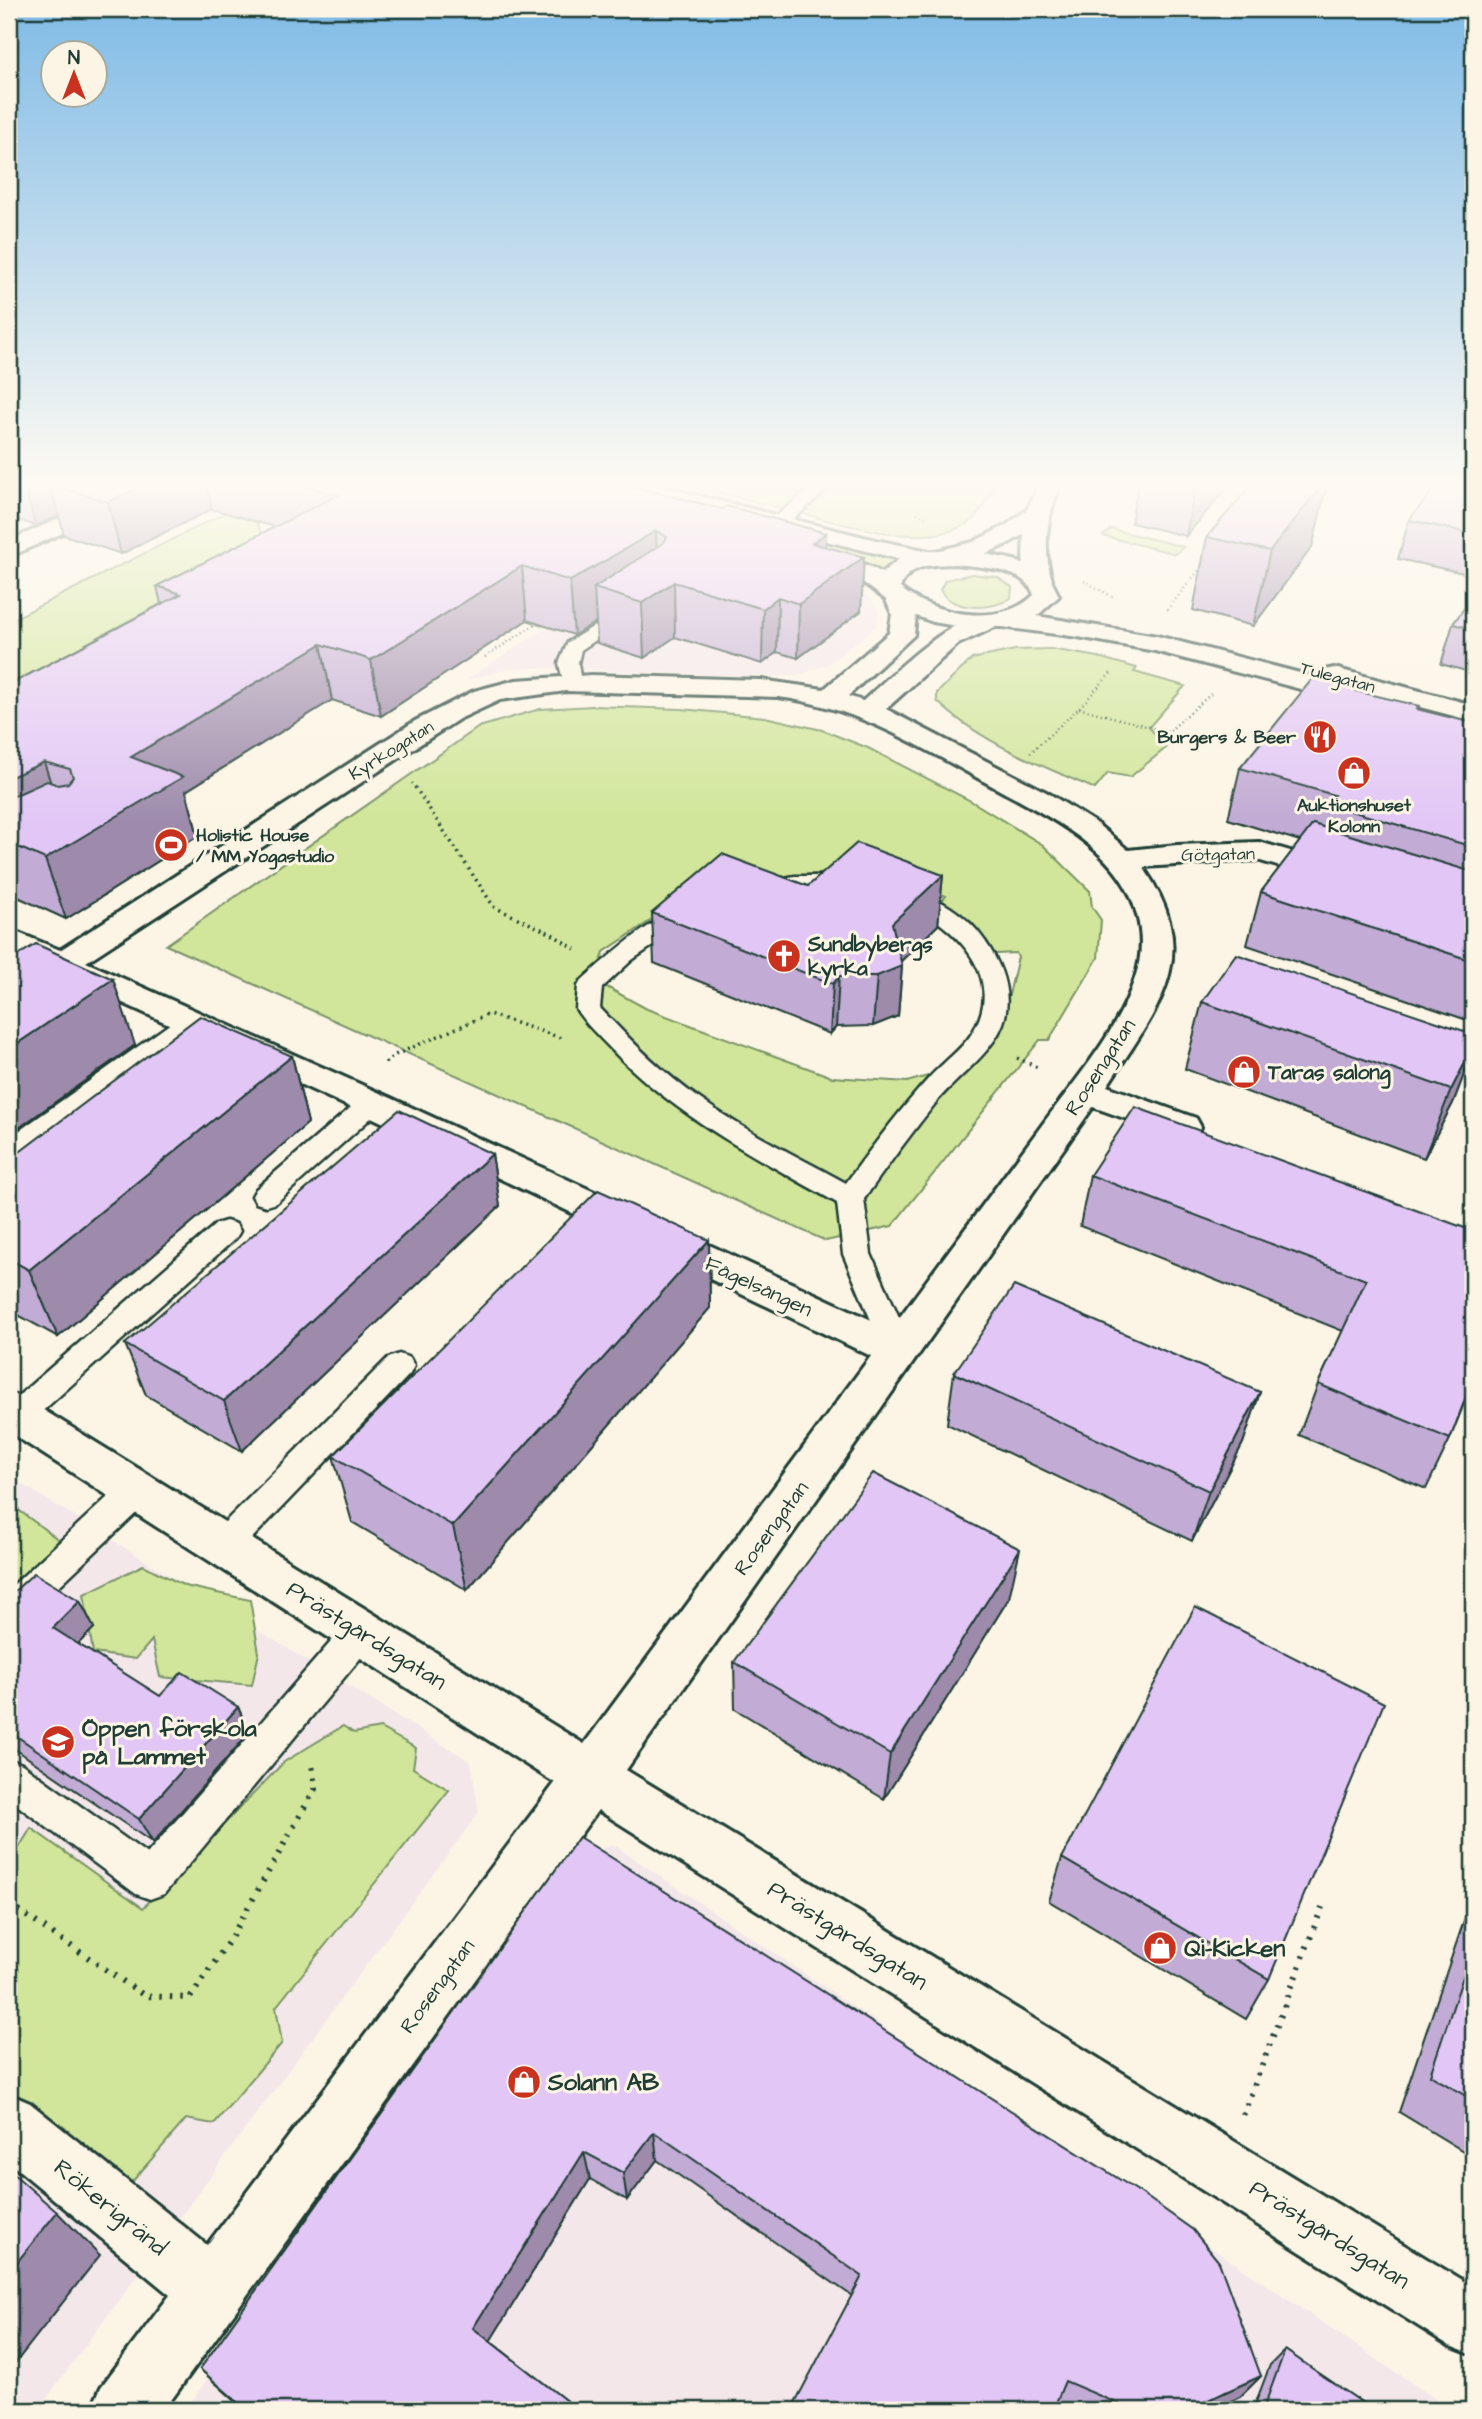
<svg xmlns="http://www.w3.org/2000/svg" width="1482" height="2419" viewBox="0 0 1482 2419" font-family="'Architects Daughter',sans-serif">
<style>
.built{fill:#f4e7ea}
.green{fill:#d1e69a;stroke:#789267;stroke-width:2;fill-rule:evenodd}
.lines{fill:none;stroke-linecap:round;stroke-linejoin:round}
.lane-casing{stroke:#1f3d34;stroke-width:5}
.street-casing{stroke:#1f3d34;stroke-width:6}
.secondary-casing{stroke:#1f3d34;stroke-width:6}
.path-far2{stroke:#1f3d34;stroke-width:2.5;stroke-dasharray:1 3.5;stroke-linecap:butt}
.path-far1{stroke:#1f3d34;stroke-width:3.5;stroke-dasharray:2 4.5;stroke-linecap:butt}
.path{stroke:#1f3d34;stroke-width:6;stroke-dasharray:2.5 8;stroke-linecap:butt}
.lane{fill:#fcf5e5;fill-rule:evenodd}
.street{fill:#fcf5e5;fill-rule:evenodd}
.secondary{fill:#fcf5e5;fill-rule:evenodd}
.wall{fill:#c2abd4;stroke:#1f3d34;stroke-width:2}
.shaded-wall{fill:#9e8bac;stroke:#1f3d34;stroke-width:2}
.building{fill:#e2c7f6;stroke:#1f3d34;stroke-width:2}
.labels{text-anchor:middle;stroke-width:6;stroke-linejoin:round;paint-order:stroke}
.far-street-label{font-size:18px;fill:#1f3d34;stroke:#fcf5e5}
.far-poi-label{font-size:18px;font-weight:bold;fill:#1f3d34;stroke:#fcf5e5;text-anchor:end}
.poi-label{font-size:21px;font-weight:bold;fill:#1f3d34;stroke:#fcf5e5;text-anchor:start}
.street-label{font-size:21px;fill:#1f3d34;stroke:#fcf5e5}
.near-street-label{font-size:24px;fill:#1f3d34;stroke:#fcf5e5}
.near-poi-label{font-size:24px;font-weight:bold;fill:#1f3d34;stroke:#fcf5e5;text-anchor:start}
</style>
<rect width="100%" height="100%" fill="#fcf5e5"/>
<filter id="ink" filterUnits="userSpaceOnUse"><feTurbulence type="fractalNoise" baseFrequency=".0143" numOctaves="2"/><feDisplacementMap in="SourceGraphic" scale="14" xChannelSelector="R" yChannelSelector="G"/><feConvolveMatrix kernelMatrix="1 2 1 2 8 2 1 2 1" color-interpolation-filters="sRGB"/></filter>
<g filter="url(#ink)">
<g class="built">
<path d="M 682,539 L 858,589 L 869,597 L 878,610 L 877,626 L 829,664 L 802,674 L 778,677 L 537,668 L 510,669 L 466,680 Z"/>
<path d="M 9,1476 L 471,1762 L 479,1812 L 38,2410 L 9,2410 Z"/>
<path d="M 614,1845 L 1452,2410 L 186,2410 L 558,1863 Z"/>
</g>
<g class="green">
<path d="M 687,484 L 755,484 L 805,495 L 788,510 Z"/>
<path d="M 838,484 L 996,484 C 989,495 982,512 972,520 C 930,553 847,524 799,513 Z"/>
<path d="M 281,485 L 322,488 L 257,524 L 262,534 L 9,733 L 9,621 Z"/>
<path d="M 742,522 L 901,560 L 884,573 Z"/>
<path d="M 1111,529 L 1184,547 L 1176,554 L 1103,536 Z"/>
<path d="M 972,574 L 997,577 L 1012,587 L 1011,598 C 992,610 953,612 940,590 L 945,580 Z"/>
<path d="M 1051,649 L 1098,657 L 1137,668 L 1134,672 L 1185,686 L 1149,727 L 1166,748 L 1130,777 L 1108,773 L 1095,789 C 1041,765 979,742 937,701 L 937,693 L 972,659 L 1015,650 Z"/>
<path d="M 593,706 L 681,709 L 765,717 L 822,730 L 868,748 L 971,801 L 1043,845 L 1090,891 L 1092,907 L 1101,920 L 1098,958 L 1049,1040 L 1040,1040 L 892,1226 L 826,1241 L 166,945 L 479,727 L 540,709 ZM 831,873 L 892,876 L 946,896 L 931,913 L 958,942 L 996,954 L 1016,953 L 1018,957 L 1009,995 L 1005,998 L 996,1023 L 1001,1029 L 1000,1034 L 970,1064 L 907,1082 L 832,1077 L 647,1009 L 592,979 L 598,972 L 604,952 L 671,907 L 762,894 L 792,876 Z"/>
<path d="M 9,1503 L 67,1546 L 9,1614 Z"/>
<path d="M 143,1565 L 185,1586 L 250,1600 L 259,1653 L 252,1685 L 160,1677 L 152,1640 L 136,1659 L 93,1653 L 84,1594 Z"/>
<path d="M 343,1726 L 354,1733 L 380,1728 L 416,1748 L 413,1768 L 449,1790 L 276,2007 L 282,2043 L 214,2124 L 186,2119 L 125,2190 L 9,2090 L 9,1864 L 31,1828 L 143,1908 L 284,1762 Z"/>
</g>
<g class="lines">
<g class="lane-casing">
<g id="lane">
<path d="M 816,484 L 834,484 L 784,527 L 772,527 L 770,523 L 772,519 Z"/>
<path d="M 627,606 L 636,611 L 633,615 L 581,650 L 578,663 L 581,683 L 578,687 L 564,687 L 559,663 L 568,642 Z"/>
<path d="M 795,876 L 851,876 L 859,878 L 862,883 L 859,888 L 851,890 L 795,890 L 762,895 L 754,893 L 751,888 L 754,883 Z"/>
<path d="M 907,888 C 937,896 968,915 985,941 C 1001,964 1011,989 1005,1017 C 997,1050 959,1075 938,1100 C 912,1132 888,1165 864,1199 L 871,1254 L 914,1351 L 910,1359 L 899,1363 L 888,1359 L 884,1351 L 843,1254 L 837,1203 C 756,1157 676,1117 611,1049 C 599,1036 585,1024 576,1009 L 578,986 L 581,981 C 601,963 666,904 691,910 L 695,915 L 691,920 L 632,960 L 602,988 L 600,1008 C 631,1041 663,1073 700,1099 C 746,1132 797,1156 846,1183 C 872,1147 899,1111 929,1078 C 944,1061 966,1047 976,1026 C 1005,969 946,919 899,900 L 896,895 L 899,890 Z"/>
<path d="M 190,1014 L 199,1016 L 202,1022 L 199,1028 L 19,1158 L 9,1160 L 9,1138 L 181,1016 Z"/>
<path d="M 372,1094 L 381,1097 L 385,1103 L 381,1109 L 276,1203 L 266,1206 L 256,1203 L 252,1196 L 256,1189 L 363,1097 Z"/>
<path d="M 226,1221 L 236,1224 L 240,1231 L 236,1238 L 28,1424 L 17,1427 L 9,1425 L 9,1404 L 216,1224 Z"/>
<path d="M 399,1354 L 410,1358 L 414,1366 L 410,1374 L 236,1555 L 224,1559 L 212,1555 L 207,1545 L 212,1535 L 388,1358 Z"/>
<path d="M 137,1478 L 149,1481 L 153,1491 L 149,1501 L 21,1622 L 9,1626 L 9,1589 L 125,1481 Z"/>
<path d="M 361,1616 L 373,1621 L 379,1632 L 373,1643 L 164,1894 L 150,1899 L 136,1894 L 9,1799 L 9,1759 L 22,1764 L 147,1854 L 349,1621 Z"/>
</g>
</g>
<g class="street-casing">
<g id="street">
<path d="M 135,484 L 163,484 L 160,489 L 9,557 L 9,541 Z"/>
<path d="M 1039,484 L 1061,484 C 1047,516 1042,546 1052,580 L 1049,585 L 1040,587 L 1031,585 C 1021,570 1023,552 1024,534 C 1003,548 959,568 933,562 L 929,557 L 933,552 L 973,542 L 1005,526 L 1027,510 Z"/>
<path d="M 897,591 L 906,593 L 916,614 L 914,635 L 848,696 L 863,701 C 891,676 959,606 997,616 L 1001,621 L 997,626 L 958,644 L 886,709 L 1048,793 L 1096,823 L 1128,850 L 1177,845 L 1259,842 L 1345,867 L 1349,874 L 1345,881 L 1334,883 L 1257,860 L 1143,867 C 1205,956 1158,1008 1107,1086 L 1196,1118 L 1201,1127 L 1196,1136 L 1183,1139 L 1093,1107 L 626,1770 L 1473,2287 L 1473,2355 L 1450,2346 L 598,1810 L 164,2410 L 91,2410 L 101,2387 L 170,2295 L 9,2162 L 9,2094 L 30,2103 L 207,2245 L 555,1783 L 9,1432 L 9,1393 L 24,1398 L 584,1744 L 871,1356 L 365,1114 L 64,976 L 21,1004 L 9,1007 L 9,982 L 37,964 L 9,951 L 9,929 L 60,950 L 415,721 L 474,691 L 516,680 L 591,675 L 761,680 L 824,689 L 889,633 L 892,614 L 885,598 L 888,593 ZM 566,691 L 778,697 C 861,707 933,754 1005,793 C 1056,820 1123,855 1137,915 C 1143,937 1142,957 1135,978 C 1118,1032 1075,1080 1042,1125 C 992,1193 941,1261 891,1329 L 391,1098 L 86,962 L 459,719 L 500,700 Z"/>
</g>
</g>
<g class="secondary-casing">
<path id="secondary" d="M 615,484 L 651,484 L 876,540 L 929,551 L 981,553 L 1014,560 L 1049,576 L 1059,596 L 1037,616 L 1157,636 L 1323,679 L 1321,676 L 1325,670 L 1334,668 L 1473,705 L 1473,721 L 1370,694 L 1371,696 L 1367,702 L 1358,704 L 1155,651 L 1078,637 L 1002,627 L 962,627 L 933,622 L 900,610 L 857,578 L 805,562 L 801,557 L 805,552 C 824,547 865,563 882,573 L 899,559 L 618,489 ZM 955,564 C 979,567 1026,568 1034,595 C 1000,628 934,615 900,588 C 910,563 932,565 955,564 Z"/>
</g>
<g class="path-far2">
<path d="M 917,513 L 929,519"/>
<path d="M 1084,581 L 1113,597"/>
<path d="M 1167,610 L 1203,565"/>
<path d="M 485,657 L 540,621"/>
<path d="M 1079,708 L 1168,732 L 1211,694"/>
<path d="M 1030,753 L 1079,708 L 1111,673"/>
<path d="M 412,783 L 416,789"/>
</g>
<g class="path-far1">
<path d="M 415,787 L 494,907 L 552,934 L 575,949"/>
<path d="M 1017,1058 L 1037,1067"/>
<path d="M 385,1063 L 395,1055 L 489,1014 L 561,1038"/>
</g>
<g class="path">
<path d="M 9,1904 L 145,1996 L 190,1998 L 231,1938 L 315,1789 L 312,1763"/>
<path d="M 1243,2115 L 1322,1907"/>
</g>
<use href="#lane" class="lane"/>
<use href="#street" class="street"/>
<use href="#secondary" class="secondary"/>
</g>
<g class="wall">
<path d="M 9,484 L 624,484 L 826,547 L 861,611 L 798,658 L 777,652 L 762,664 L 675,637 L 644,658 L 597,643 L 596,622 L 574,635 L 527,620 L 381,716 L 332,700 L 186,791 L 198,836 L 66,919 L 9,893 L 9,685 L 161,604 L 157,586 L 275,527 L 212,509 L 121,554 L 64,535 L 59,516 L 36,526 L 9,517 Z"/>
<path d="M 1138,484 L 1230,484 L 1186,536 L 1131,523 Z"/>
<path d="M 1252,484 L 1327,484 L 1312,547 L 1253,626 L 1193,610 L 1207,537 Z"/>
<path d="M 1473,489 L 1473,575 L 1398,559 L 1409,520 Z"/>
<path d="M 1473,596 L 1473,673 L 1441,664 L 1453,624 Z"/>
<path d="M 1361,684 L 1359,691 L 1418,709 L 1473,723 L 1473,1022 L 1247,945 L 1261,892 L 1300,841 L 1228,819 L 1240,768 Z"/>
<path d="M 943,875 L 938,925 L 901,961 L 902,966 L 898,1016 L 873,1026 L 836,1027 L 830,1034 L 654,963 L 652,913 L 808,886 Z"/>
<path d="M 1202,1002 L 1473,1034 L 1473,1051 L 1453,1103 L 1424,1158 L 1185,1069 Z"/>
<path d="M 292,1056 L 308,1123 L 58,1337 L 9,1310 L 9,1160 Z"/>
<path d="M 492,1154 L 500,1206 L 242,1451 L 146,1395 L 125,1344 Z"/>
<path d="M 1090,1175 L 1473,1231 L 1473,1381 L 1450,1439 L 1426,1489 L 1299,1435 L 1318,1384 L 1343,1331 L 1080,1226 Z"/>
<path d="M 709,1240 L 710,1308 L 467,1590 L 352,1522 L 333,1456 Z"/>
<path d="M 954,1373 L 1260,1392 L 1243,1443 L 1192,1541 L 947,1424 Z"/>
<path d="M 9,1596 L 80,1601 L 94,1628 L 78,1644 L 160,1696 L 238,1707 L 249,1733 L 153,1843 L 9,1745 Z"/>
<path d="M 1009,1598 L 884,1799 L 735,1709 L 734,1662 Z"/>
<path d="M 579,1837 L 1261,2376 L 1240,2397 L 1211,2410 L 1071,2410 L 1056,2404 L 852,2296 L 657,2160 L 627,2200 L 590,2179 L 490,2341 L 578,2410 L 245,2410 L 200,2369 Z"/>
<path d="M 1062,1858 L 1269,1979 L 1246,2019 L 1049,1901 Z"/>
<path d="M 1473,1894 L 1473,2157 L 1399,2112 Z"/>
<path d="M 1285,2350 L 1373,2410 L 1253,2410 L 1270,2365 Z"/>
</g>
<g class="shaded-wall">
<path d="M 23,484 L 49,484 L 59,516 L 36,526 Z"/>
<path d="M 146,484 L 207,484 L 212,509 L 121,554 L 108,502 Z"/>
<path d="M 1198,484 L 1230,484 L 1186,536 L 1195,487 Z"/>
<path d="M 1323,484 L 1327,484 L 1312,547 L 1253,626 L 1270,551 Z"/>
<path d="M 656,531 L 658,584 L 594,588 L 596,622 L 574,635 L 570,581 Z"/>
<path d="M 826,533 L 824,585 L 864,557 L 861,611 L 798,658 L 799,604 L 812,543 Z"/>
<path d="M 522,566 L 527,620 L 381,716 L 371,660 Z"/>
<path d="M 674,582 L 675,637 L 644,658 L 642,603 Z"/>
<path d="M 778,597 L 777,652 L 762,664 L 763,609 Z"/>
<path d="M 321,644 L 332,700 L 186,791 L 198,836 L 66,919 L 45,859 L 131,757 Z"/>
<path d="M 44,762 L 63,821 L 9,843 L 9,778 Z"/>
<path d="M 943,875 L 938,925 L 892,970 L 902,966 L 898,1016 L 873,1026 L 877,976 L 892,923 Z"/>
<path d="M 839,976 L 836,1027 L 830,1034 L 833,984 Z"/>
<path d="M 113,979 L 135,1045 L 9,1135 L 9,1049 Z"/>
<path d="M 1473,1047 L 1473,1051 L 1453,1103 L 1424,1158 L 1451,1090 Z"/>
<path d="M 292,1056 L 308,1123 L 58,1337 L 29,1270 Z"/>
<path d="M 492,1154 L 500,1206 L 242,1451 L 224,1401 Z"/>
<path d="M 709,1240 L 710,1308 L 467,1590 L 453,1526 Z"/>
<path d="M 1260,1392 L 1243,1443 L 1192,1541 L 1209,1491 Z"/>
<path d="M 1020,1549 L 1009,1598 L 884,1799 L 890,1754 Z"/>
<path d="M 80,1601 L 94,1628 L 67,1655 L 53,1628 Z"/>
<path d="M 238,1707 L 249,1733 L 153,1843 L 139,1819 Z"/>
<path d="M 654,2132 L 657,2160 L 627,2200 L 623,2173 Z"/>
<path d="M 584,2152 L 590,2179 L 484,2351 L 473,2328 Z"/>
<path d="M 57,2212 L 100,2255 L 9,2371 L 9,2272 Z"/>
<path d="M 1261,2376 L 1240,2397 L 1211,2410 L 1186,2410 Z"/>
</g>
<g class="building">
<path d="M 50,484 L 146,484 L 108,502 Z"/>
<path d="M 296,484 L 624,484 L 722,509 L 727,506 L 826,533 L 812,543 L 864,557 L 799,604 L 778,597 L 763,609 L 674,582 L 642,603 L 594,588 L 663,543 L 667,537 L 656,531 L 570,581 L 522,566 L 371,660 L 321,644 L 131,757 L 183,777 L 45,859 L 9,843 L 9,798 L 47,781 L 58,785 L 68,783 L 73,777 L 70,769 L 44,762 L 9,778 L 9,685 L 181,594 L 157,586 L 338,495 Z"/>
<path d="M 1182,484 L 1198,484 L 1195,487 Z"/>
<path d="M 1252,484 L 1323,484 L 1270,551 L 1207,537 Z"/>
<path d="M 1438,484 L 1446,484 L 1473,489 L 1473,534 L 1409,520 Z"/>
<path d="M 1473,596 L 1473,629 L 1453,624 Z"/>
<path d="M 1317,673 L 1361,684 L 1356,691 L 1419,706 L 1417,709 L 1473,723 L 1473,847 L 1327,804 L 1334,795 L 1240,768 Z"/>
<path d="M 1313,824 L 1473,872 L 1473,961 L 1261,892 Z"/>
<path d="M 857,843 L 943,875 L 892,923 L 902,966 L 877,976 L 839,976 L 833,984 L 652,913 L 722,854 L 808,886 Z"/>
<path d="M 36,944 L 113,979 L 9,1049 L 9,961 Z"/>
<path d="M 1236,954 L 1473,1034 L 1473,1047 L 1451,1090 L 1202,1002 Z"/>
<path d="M 200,1016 L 292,1056 L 29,1270 L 9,1259 L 9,1160 Z"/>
<path d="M 1135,1107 L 1473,1231 L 1473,1378 L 1450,1439 L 1318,1384 L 1366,1280 L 1090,1175 Z"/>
<path d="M 399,1110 L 492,1154 L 224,1401 L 125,1344 Z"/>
<path d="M 598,1190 L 709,1240 L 453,1526 L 333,1456 Z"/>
<path d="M 1014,1286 L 1260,1392 L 1209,1491 L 954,1373 Z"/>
<path d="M 873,1473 L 1020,1549 L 890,1754 L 734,1662 Z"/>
<path d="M 34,1573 L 80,1601 L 53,1628 L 160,1696 L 182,1672 L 238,1707 L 139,1819 L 9,1731 L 9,1596 Z"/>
<path d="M 1195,1607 L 1384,1703 L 1269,1979 L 1062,1858 Z"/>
<path d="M 579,1837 L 1141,2193 L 1193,2230 L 1219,2262 L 1261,2376 L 1186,2410 L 1133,2410 L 1065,2381 L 1053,2410 L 791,2410 L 862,2276 L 654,2132 L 623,2173 L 584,2152 L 473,2328 L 578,2410 L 247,2410 L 200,2369 Z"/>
<path d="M 1473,1947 L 1473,2100 L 1430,2075 Z"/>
<path d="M 9,2170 L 57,2212 L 9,2272 Z"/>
<path d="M 1285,2350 L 1373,2410 L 1263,2410 Z"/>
</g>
</g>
<linearGradient id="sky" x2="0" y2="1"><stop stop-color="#80bbe6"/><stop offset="0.59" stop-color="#fefaf3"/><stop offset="1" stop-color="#fefaf3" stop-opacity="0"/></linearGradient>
<rect width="1482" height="822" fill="url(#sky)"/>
<defs>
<g id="restaurant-disc" transform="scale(1.75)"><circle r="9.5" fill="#c8321e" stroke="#fcf5e5"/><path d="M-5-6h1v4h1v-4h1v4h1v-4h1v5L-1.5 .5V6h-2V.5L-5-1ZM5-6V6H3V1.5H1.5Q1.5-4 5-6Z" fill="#fff"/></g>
<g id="shop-disc" transform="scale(1.75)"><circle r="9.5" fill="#c8321e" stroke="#fcf5e5"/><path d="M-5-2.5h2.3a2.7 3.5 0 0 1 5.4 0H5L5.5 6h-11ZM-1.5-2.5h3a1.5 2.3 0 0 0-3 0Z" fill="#fff"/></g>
<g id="stadium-disc" transform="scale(1.75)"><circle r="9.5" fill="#c8321e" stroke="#fcf5e5"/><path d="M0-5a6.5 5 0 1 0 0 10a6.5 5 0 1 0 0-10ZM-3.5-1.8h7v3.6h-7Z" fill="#fff"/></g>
<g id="church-disc" transform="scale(1.75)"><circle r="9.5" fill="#c8321e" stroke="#fcf5e5"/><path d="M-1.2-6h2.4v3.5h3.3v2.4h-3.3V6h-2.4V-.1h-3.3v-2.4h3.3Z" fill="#fff"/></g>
<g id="school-disc" transform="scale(1.75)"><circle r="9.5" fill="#c8321e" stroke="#fcf5e5"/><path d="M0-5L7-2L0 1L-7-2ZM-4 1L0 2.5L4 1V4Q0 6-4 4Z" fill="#fff"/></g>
</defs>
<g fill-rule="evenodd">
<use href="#restaurant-disc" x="1320" y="737"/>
<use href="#shop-disc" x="1354" y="773"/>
<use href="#stadium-disc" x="171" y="845"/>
<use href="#church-disc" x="784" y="956"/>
<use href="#shop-disc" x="1244" y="1072"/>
<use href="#school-disc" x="58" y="1742"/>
<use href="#shop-disc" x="1160" y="1948"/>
<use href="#shop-disc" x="524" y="2082"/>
</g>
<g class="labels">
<g class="far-street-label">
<text transform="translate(1338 677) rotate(15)" y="6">Tulegatan</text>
<text transform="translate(391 750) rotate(-32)" y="6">Kyrkogatan</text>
<text transform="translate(1218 854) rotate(-1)" y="6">Götgatan</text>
</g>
<g class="far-poi-label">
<text x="1296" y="743">Burgers &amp; Beer</text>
<text x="1354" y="811" text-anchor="middle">Auktionshuset<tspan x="1354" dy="21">Kolonn</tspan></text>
<text x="196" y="841" text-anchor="start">Holistic House<tspan x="196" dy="21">/ MM Yogastudio</tspan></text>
</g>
<g class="poi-label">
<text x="808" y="951">Sundbybergs<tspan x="808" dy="24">kyrka</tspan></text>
<text x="1268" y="1079">Taras salong</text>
</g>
<g class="street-label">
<text transform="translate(1100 1067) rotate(-57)" y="7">Rosengatan</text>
<text transform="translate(759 1286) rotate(25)" y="7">Fågelsången</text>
<text transform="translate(771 1528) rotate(-54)" y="7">Rosengatan</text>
<text transform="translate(437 1986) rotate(-54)" y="7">Rosengatan</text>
</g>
<g class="near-street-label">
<text transform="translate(367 1635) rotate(32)" y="8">Prästgårdsgatan</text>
<text transform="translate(848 1935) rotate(32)" y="8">Prästgårdsgatan</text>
<text transform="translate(111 2207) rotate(39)" y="8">Rökerigränd</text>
<text transform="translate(1330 2234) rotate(32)" y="8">Prästgårdsgatan</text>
</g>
<g class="near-poi-label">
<text x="82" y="1736">Öppen förskola<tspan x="82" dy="28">på Lammet</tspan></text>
<text x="1184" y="1956">Qi-Kicken</text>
<text x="548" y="2090">Solann AB</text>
</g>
</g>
<rect width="1482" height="2419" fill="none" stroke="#fcf5e5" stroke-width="35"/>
<rect x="18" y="18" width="1447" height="2384" fill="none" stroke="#1f3d34" stroke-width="2.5" filter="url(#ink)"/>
<g transform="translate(74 74)"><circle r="33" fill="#fcf5e5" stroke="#a4ab9e" stroke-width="2"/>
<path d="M0-5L12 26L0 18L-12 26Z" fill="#c8321e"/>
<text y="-10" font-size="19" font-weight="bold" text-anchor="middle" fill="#1f3d34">N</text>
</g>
</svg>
